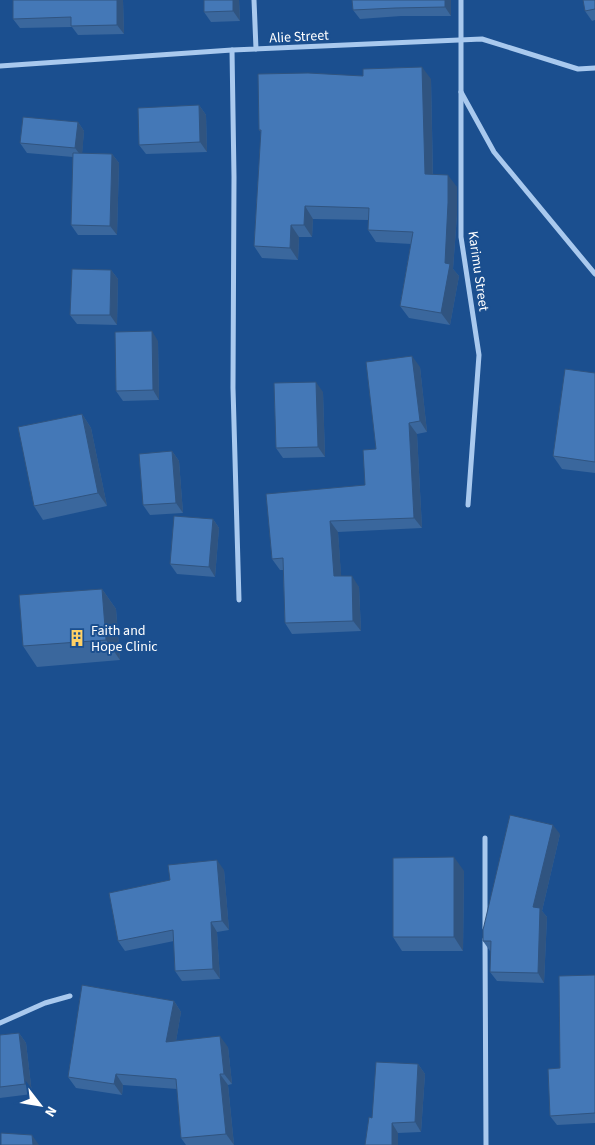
<svg xmlns="http://www.w3.org/2000/svg" width="595" height="1145" viewBox="0 0 595 1145" font-family="'Source Sans 3',sans-serif">
<style>
.lines{fill:none;stroke-linecap:round;stroke-linejoin:round}
.minor{stroke:#a9c9ee;stroke-width:5}
.wall{fill:#3a679d}
.shaded-wall{fill:#305480}
.building{fill:#4478b7;stroke:#305480}
.labels{text-anchor:middle;stroke-width:4;stroke-linejoin:round;paint-order:stroke}
.street-label{font-size:14px;fill:#fff;stroke:#1b4f8f}
.poi-label{font-size:14px;fill:#fff;stroke:#1b4f8f;text-anchor:start}
</style>
<rect width="100%" height="100%" fill="#1b4f8f"/>
<g class="lines">
<g class="minor">
<path d="M 254,0 L 256,49"/>
<path d="M 461,0 L 461,237 L 479,355 L 468,505"/>
<path d="M 232,50 L 234,177 L 233,388 L 239,600"/>
<path d="M 0,66 L 232,50 L 482,39 L 578,69 L 595,68"/>
<path d="M 461,92 L 494,152 L 595,274"/>
<path d="M 485,838 L 485,928"/>
<path d="M 485,939 L 486,1145"/>
<path d="M 0,1023 L 45,1003 L 70,996"/>
</g>
</g>
<g class="wall">
<path d="M 13,0 L 123,0 L 124,34 L 78,35 L 72,27 L 20,28 L 13,19 Z"/>
<path d="M 239,0 L 240,21 L 211,22 L 204,12 Z"/>
<path d="M 451,0 L 451,16 L 401,16 L 360,19 L 353,10 Z"/>
<path d="M 595,0 L 595,20 L 592,21 L 585,11 Z"/>
<path d="M 431,79 L 433,174 L 457,187 L 457,215 L 453,269 L 459,276 L 450,325 L 409,318 L 400,306 L 411,244 L 376,242 L 368,230 L 368,220 L 313,219 L 312,237 L 299,237 L 298,260 L 262,258 L 254,246 L 261,132 L 259,130 Z"/>
<path d="M 199,105 L 206,115 L 207,152 L 146,154 L 139,145 Z"/>
<path d="M 78,122 L 84,131 L 82,153 L 112,154 L 119,163 L 117,235 L 78,235 L 71,225 L 73,157 L 27,153 L 20,143 Z"/>
<path d="M 111,270 L 118,279 L 117,325 L 77,324 L 70,315 Z"/>
<path d="M 158,341 L 159,400 L 123,401 L 116,391 Z"/>
<path d="M 420,367 L 427,432 L 417,434 L 422,528 L 338,532 L 341,576 L 359,587 L 361,631 L 292,634 L 285,623 L 283,570 L 280,570 L 272,559 L 365,485 L 376,449 Z"/>
<path d="M 595,373 L 595,473 L 562,469 L 553,456 Z"/>
<path d="M 323,392 L 325,457 L 283,458 L 276,448 Z"/>
<path d="M 82,414 L 91,428 L 107,506 L 43,520 L 34,506 Z"/>
<path d="M 172,451 L 179,461 L 183,513 L 150,515 L 143,505 Z"/>
<path d="M 213,519 L 219,528 L 215,577 L 177,574 L 170,564 Z"/>
<path d="M 102,589 L 116,609 L 120,660 L 37,667 L 23,646 Z"/>
<path d="M 560,834 L 542,911 L 547,917 L 544,983 L 497,981 L 490,972 L 491,951 L 490,951 L 483,941 Z"/>
<path d="M 224,870 L 229,930 L 217,932 L 220,979 L 182,981 L 175,971 L 174,941 L 125,951 L 118,941 Z"/>
<path d="M 464,871 L 463,951 L 402,951 L 393,937 Z"/>
<path d="M 595,975 L 595,1123 L 557,1125 L 550,1116 Z"/>
<path d="M 174,1001 L 181,1012 L 176,1041 L 228,1047 L 232,1084 L 228,1085 L 234,1145 L 186,1145 L 181,1138 L 177,1089 L 123,1085 L 122,1095 L 76,1088 L 68,1077 Z"/>
<path d="M 19,1033 L 26,1043 L 32,1094 L 0,1098 L 0,1035 Z"/>
<path d="M 418,1064 L 425,1074 L 421,1132 L 398,1133 L 398,1145 L 365,1145 L 372,1118 Z"/>
</g>
<g class="shaded-wall">
<path d="M 117,0 L 123,0 L 124,34 L 117,25 Z"/>
<path d="M 233,0 L 239,0 L 240,21 L 233,11 Z"/>
<path d="M 445,0 L 451,0 L 451,16 L 445,7 Z"/>
<path d="M 422,67 L 431,79 L 433,186 L 425,174 Z"/>
<path d="M 199,105 L 206,115 L 207,152 L 200,142 Z"/>
<path d="M 78,122 L 84,131 L 82,157 L 75,148 Z"/>
<path d="M 112,154 L 119,163 L 117,235 L 110,226 Z"/>
<path d="M 448,175 L 457,187 L 457,215 L 453,269 L 459,276 L 450,325 L 441,313 Z"/>
<path d="M 305,206 L 313,219 L 312,237 L 304,225 Z"/>
<path d="M 291,225 L 299,237 L 298,260 L 290,248 Z"/>
<path d="M 111,270 L 118,279 L 117,325 L 110,315 Z"/>
<path d="M 152,331 L 158,341 L 159,400 L 153,390 Z"/>
<path d="M 412,356 L 420,367 L 427,432 L 420,421 Z"/>
<path d="M 316,382 L 323,392 L 325,457 L 318,447 Z"/>
<path d="M 82,414 L 91,428 L 107,506 L 98,493 Z"/>
<path d="M 409,423 L 417,434 L 422,528 L 414,518 Z"/>
<path d="M 172,451 L 179,461 L 183,513 L 176,503 Z"/>
<path d="M 213,519 L 219,528 L 215,577 L 209,567 Z"/>
<path d="M 330,521 L 338,532 L 342,587 L 334,576 Z"/>
<path d="M 352,576 L 359,587 L 361,631 L 353,621 Z"/>
<path d="M 102,589 L 116,609 L 120,660 L 106,640 Z"/>
<path d="M 553,825 L 560,834 L 542,911 L 547,917 L 544,983 L 538,973 L 533,907 Z"/>
<path d="M 454,857 L 464,871 L 463,951 L 454,937 Z"/>
<path d="M 217,860 L 224,870 L 229,930 L 222,921 Z"/>
<path d="M 211,922 L 217,932 L 220,979 L 213,969 Z"/>
<path d="M 174,1001 L 181,1012 L 174,1053 L 166,1042 Z"/>
<path d="M 19,1033 L 26,1043 L 32,1094 L 25,1084 Z"/>
<path d="M 220,1036 L 228,1047 L 232,1084 L 224,1074 Z"/>
<path d="M 418,1064 L 425,1074 L 421,1132 L 415,1122 Z"/>
<path d="M 116,1074 L 123,1085 L 122,1095 L 114,1084 Z"/>
<path d="M 220,1074 L 228,1085 L 234,1145 L 226,1134 Z"/>
<path d="M 392,1123 L 398,1133 L 398,1145 L 392,1145 Z"/>
<path d="M 32,1135 L 39,1145 L 33,1145 Z"/>
</g>
<g class="building">
<path d="M 13,0 L 117,0 L 117,25 L 71,26 L 71,17 L 13,19 Z"/>
<path d="M 204,0 L 233,0 L 233,11 L 204,12 Z"/>
<path d="M 352,0 L 445,0 L 445,7 L 395,8 L 353,10 Z"/>
<path d="M 583,0 L 595,0 L 595,9 L 585,11 Z"/>
<path d="M 422,67 L 425,174 L 448,175 L 448,203 L 445,263 L 450,264 L 441,313 L 400,306 L 413,232 L 368,230 L 369,208 L 305,206 L 304,225 L 291,225 L 290,248 L 254,246 L 261,130 L 259,130 L 258,74 L 308,73 L 363,76 L 363,69 Z"/>
<path d="M 199,105 L 200,142 L 139,145 L 138,108 Z"/>
<path d="M 23,117 L 78,122 L 75,148 L 20,143 Z"/>
<path d="M 73,153 L 112,154 L 110,226 L 71,225 Z"/>
<path d="M 72,269 L 111,270 L 110,315 L 70,315 Z"/>
<path d="M 152,331 L 153,390 L 116,391 L 115,332 Z"/>
<path d="M 412,356 L 420,421 L 409,423 L 414,518 L 330,521 L 334,576 L 352,576 L 353,621 L 285,623 L 283,558 L 272,559 L 266,494 L 365,485 L 363,450 L 376,449 L 366,362 Z"/>
<path d="M 565,369 L 595,373 L 595,462 L 553,456 Z"/>
<path d="M 316,382 L 318,447 L 276,448 L 274,383 Z"/>
<path d="M 82,414 L 98,493 L 34,506 L 18,427 Z"/>
<path d="M 172,451 L 176,503 L 143,505 L 139,454 Z"/>
<path d="M 174,516 L 213,519 L 209,567 L 170,564 Z"/>
<path d="M 102,589 L 106,640 L 23,646 L 19,595 Z"/>
<path d="M 510,815 L 553,825 L 533,907 L 540,908 L 538,973 L 490,972 L 491,941 L 483,941 L 483,930 Z"/>
<path d="M 454,857 L 454,937 L 393,937 L 393,858 Z"/>
<path d="M 217,860 L 222,921 L 211,922 L 213,969 L 175,971 L 173,930 L 118,941 L 109,893 L 170,880 L 168,865 Z"/>
<path d="M 595,975 L 595,1113 L 550,1116 L 548,1069 L 560,1068 L 559,976 Z"/>
<path d="M 82,985 L 174,1001 L 166,1042 L 220,1036 L 224,1074 L 220,1074 L 226,1134 L 181,1138 L 176,1079 L 116,1074 L 114,1084 L 68,1077 Z"/>
<path d="M 19,1033 L 25,1084 L 0,1087 L 0,1035 Z"/>
<path d="M 376,1062 L 418,1064 L 415,1122 L 392,1123 L 392,1145 L 365,1145 L 369,1117 L 372,1118 Z"/>
<path d="M 1,1133 L 32,1135 L 33,1145 L 1,1145 Z"/>
</g>
<defs>
<g id="building-bare" transform="scale(1.35)"><path d="M-4-6H4V6H1V3H-1V6H-4ZM-2.5-4.3h1.7v1.8h-1.7ZM.8-4.3h1.7v1.8H.8ZM-2.5-1h1.7V.8h-1.7ZM.8-1h1.7V.8H.8Z" fill="#ffd166" stroke="#1b4f8f" stroke-width="2.5" paint-order="stroke"/></g>
</defs>
<g fill-rule="evenodd">
<use href="#building-bare" x="77" y="638"/>
</g>
<g class="labels">
<g class="street-label">
<text transform="translate(299 36) rotate(-3)" y="5">Alie Street</text>
<text transform="translate(479 271) rotate(82)" y="5">Karimu Street</text>
</g>
<g class="poi-label">
<text x="91" y="635">Faith and<tspan x="91" dy="16">Hope Clinic</tspan></text>
</g>
</g>
<g transform="translate(40 1105) rotate(121)" stroke="#1b4f8f" stroke-width="4" paint-order="stroke">
<path d="M0-4L9 19L0 12L-9 19Z" fill="#ffffff"/>
<text y="-8" font-size="14" font-weight="bold" text-anchor="middle" fill="#ffffff">N</text>
</g>
</svg>
